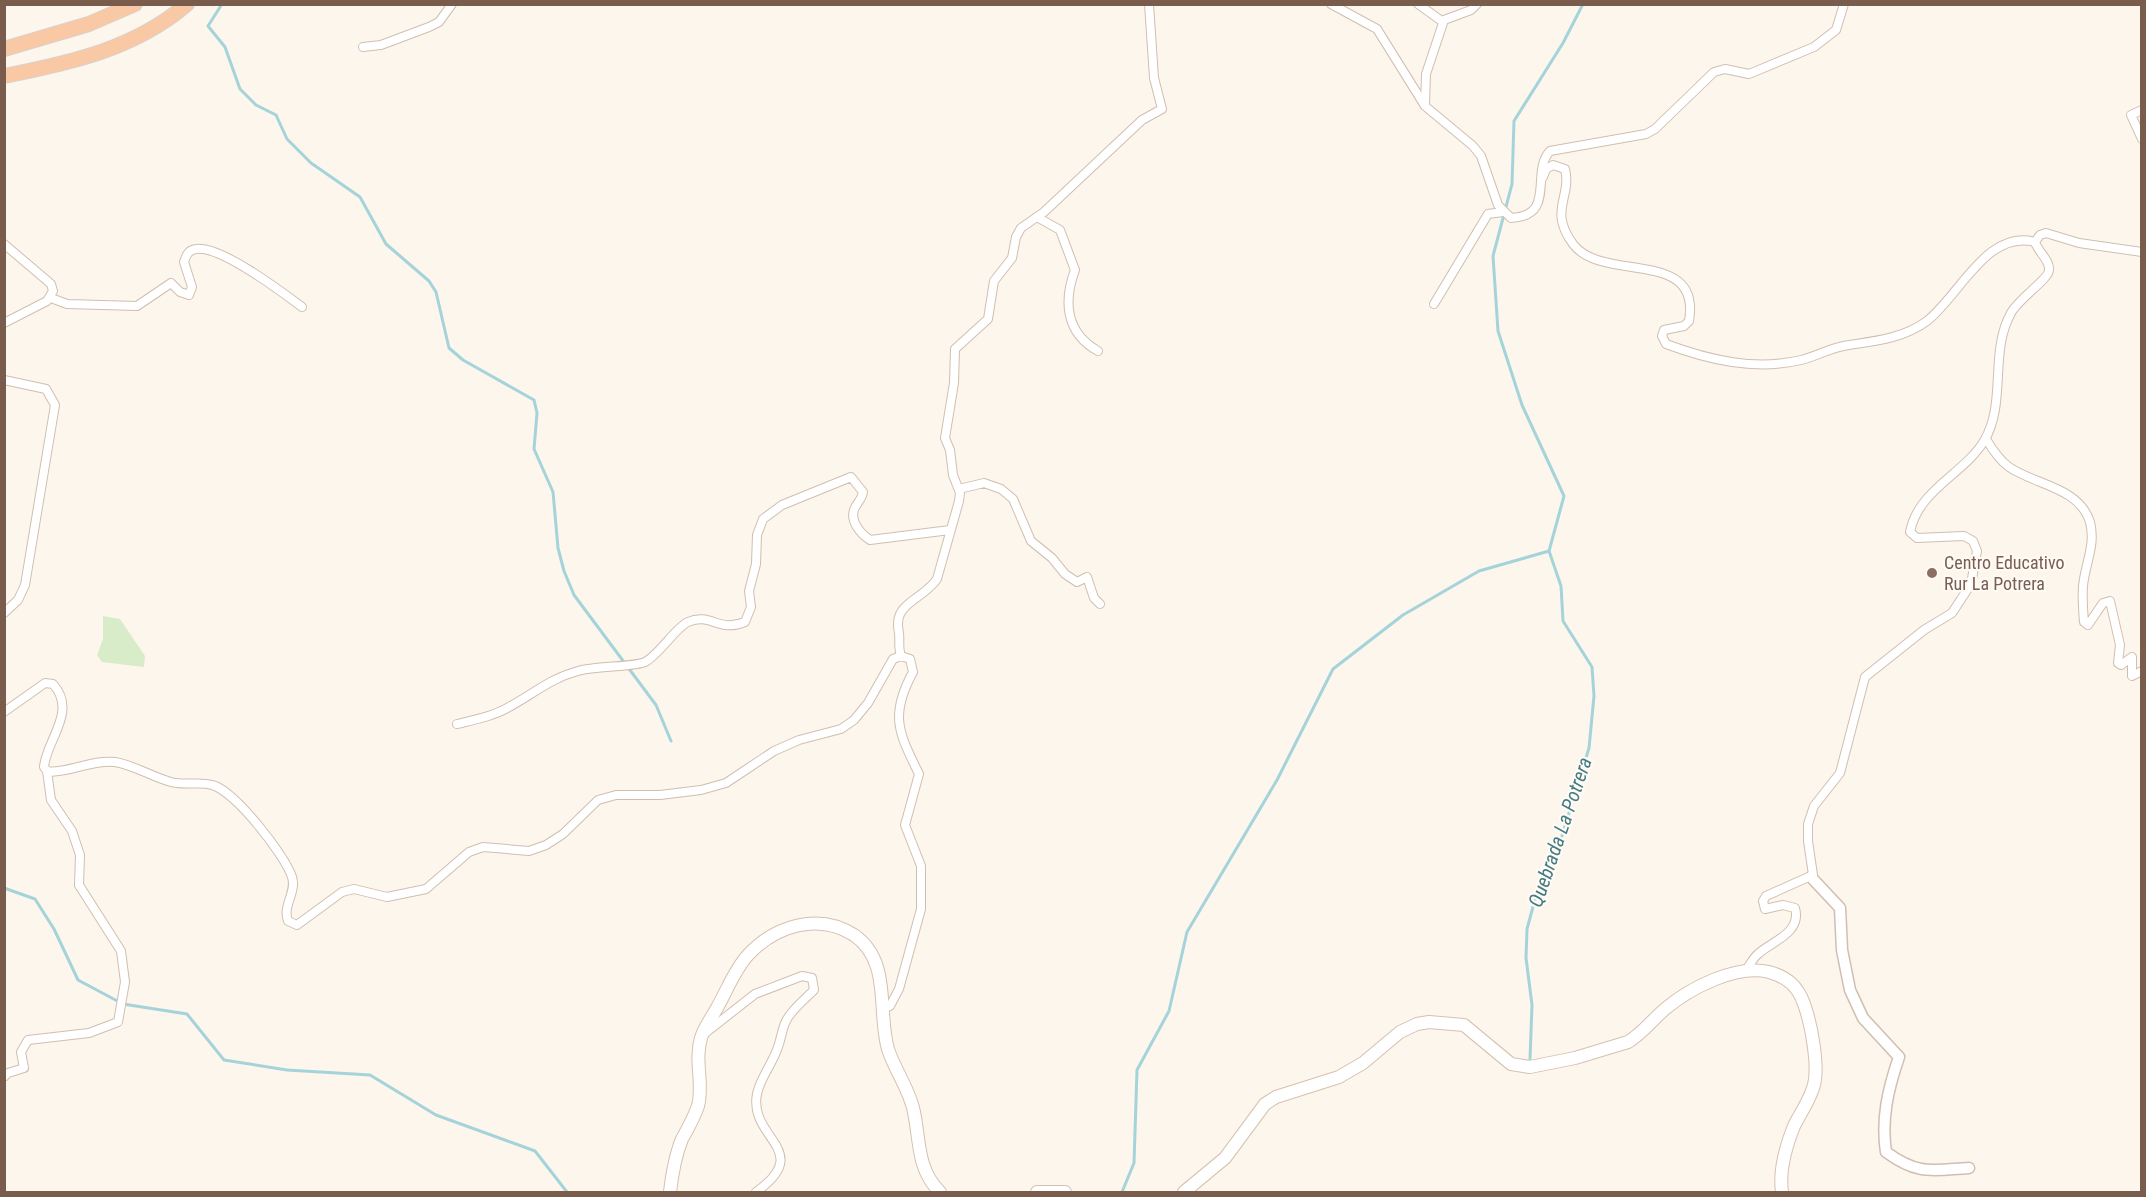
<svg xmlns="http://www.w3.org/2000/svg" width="2146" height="1197" viewBox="0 0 2146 1197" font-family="'Roboto Condensed',sans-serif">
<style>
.green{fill:#d8ecc9}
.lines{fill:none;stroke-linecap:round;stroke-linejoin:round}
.stream{stroke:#a5d3da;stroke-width:3}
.minor-casing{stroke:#d1beb0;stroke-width:10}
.tertiary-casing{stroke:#d1beb0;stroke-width:13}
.secondary-casing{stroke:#d6c0b0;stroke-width:14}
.trunk-casing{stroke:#dad1cd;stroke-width:16}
.minor{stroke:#fff;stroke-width:8}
.tertiary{stroke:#fff;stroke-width:10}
.secondary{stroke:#fff;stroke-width:12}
.trunk{stroke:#f9c8a4;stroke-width:14}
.education-dot{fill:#8d6e63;stroke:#fffaf3;stroke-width:2}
.labels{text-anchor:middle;stroke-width:4.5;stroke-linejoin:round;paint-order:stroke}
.education-label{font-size:18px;fill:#785e54;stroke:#fffaf3;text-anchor:start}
.water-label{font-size:20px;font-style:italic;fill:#437c86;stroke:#fffaf3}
</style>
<rect width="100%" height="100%" fill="#fdf6ec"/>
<path class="green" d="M 103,616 L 120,619 L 145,656 L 144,667 L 102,662 L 97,655 L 103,639 Z"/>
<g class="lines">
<g class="stream">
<path d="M 222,4 L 208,26 L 225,47 L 240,89 L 256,105 L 276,115 L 287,139 L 311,163 L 360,197 L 386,244 L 429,281 L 436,292 L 449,348 L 463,360 L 534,400 L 537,413 L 534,449 L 553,492 L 558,548 L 564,571 L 574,595 L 656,705 L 671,741"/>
<path d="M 4,888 L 35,899 L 54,929 L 78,980 L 123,1004 L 187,1014 L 224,1060 L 287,1070 L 370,1075 L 436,1115 L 535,1151 L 567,1192"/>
<path d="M 1530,1059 L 1532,1005 L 1526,958 L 1527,929 L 1540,881 L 1561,839 L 1589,748 L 1594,696 L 1592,667 L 1563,621 L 1561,586 L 1549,551 L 1564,496 L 1522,405 L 1498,331 L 1493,256 L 1512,184 L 1514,121 L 1563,43 L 1583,4"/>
<path d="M 1122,1192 L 1134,1163 L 1137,1070 L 1169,1011 L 1187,932 L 1277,780 L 1333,669 L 1403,615 L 1479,571 L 1549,551"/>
</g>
<g class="minor-casing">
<g id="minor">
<path d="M 1331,4 L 1377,29 L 1425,106 L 1473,146 L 1481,156 L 1498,205 L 1511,218 C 1557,216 1530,172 1550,151 L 1646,134 L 1655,129 L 1714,72 L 1725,69 L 1749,74 L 1814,47 L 1836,30 L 1844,4"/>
<path d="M 1418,4 L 1443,22"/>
<path d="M 363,47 L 381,45 L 429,27 L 439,22 L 452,4"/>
<path d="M 1425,105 L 1426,74 L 1444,20 L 1471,10 L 1477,4"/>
<path d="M 2142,110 L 2131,115 L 2142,139"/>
<path d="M 1543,177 L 1546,169 L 1553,165 L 1565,169 C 1572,198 1548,210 1573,244 C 1601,283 1702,247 1689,321 L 1684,326 L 1664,330 L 1662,336 L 1666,344 C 1709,360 1755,371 1801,360 C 1817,356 1832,347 1849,345 C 1876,341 1904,338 1927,321 C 1960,295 1987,229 2035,242"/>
<path d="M 1037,217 L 1060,230 L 1075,270 C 1063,302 1066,333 1098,351"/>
<path d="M 4,244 L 51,284 L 53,291 L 47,301 L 4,323"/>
<path d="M 51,298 L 67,304 L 137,306 L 171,283 L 180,292 L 189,295 L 192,287 L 184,262 C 186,256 188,250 196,249 C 220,245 282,292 302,307"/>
<path d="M 1434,304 L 1488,214 L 1503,212"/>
<path d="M 4,380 L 46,389 L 55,405 L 25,585 L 18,600 L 4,613"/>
<path d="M 1986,439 C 1992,449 1999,460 2009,467 C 2035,485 2079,487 2090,522 C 2096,545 2085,564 2083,586 C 2082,598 2083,610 2084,622 L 2088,625 L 2103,603 L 2110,601 L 2120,645 L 2118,663 L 2121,665 L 2132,657 L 2132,676 L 2142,671"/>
<path d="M 959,489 L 984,483 L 1001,489 L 1013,499 L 1031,541 L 1052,558 L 1065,574 L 1077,582 L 1087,577 L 1094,598 L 1100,604"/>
<path d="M 901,656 C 898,648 900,641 899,633 C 892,602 922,601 937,579 L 959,501 L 960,493 L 953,475 L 950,450 L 945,438 L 954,383 L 955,349 L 988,319 L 994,281 L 1012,258 L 1016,237 L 1021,228 L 1044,212 L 1142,120 L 1162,109 L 1154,78 L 1149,4"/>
<path d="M 4,712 L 45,683 L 53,684 C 78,712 46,740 44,767 L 47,771 C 62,775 93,759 115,762 C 134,765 152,777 171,782 C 185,786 199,781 212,785 C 234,790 285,855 292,877 C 297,892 282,906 288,921 L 297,925 L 342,892 L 354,889 L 387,897 L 426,889 L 469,852 L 483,847 L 529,851 L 546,845 L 563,834 L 598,800 L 616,795 L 660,795 L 701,790 L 726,783 L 774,751 L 799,740 L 841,729 L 854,720 L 868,703 L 893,659 L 901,656 L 910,659 L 913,672 C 889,716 899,733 919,774 L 905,825 L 921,866 L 921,909 L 899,989 L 890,1006 L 881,1008"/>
<path d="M 457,724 C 474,720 494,716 509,707 C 533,694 551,678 578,671 C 595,666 635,667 645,662 C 660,654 675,628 688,622 C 711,612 718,633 745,622 L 751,607 L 749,591 L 756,564 L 757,535 L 763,519 L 782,505 L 851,477 L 863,492 C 862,500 856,503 854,510 C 850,522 861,534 870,540 L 950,530"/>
<path d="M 1746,970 C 1750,965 1753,958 1758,954 C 1772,941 1802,933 1795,908 L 1783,905 L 1765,909 L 1763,901 L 1766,896 L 1813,875 L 1808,841 L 1808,824 L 1814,806 L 1840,773 L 1865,677 L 1924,630 L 1952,613 L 1971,584 L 1977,551 L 1973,541 L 1964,536 L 1917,538 L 1910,532 C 1918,490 1964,474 1984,441 C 2007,403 1989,352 2011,313 C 2018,299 2049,279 2049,270 C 2050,260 2038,252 2035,242 L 2040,235 L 2046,233 L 2079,243 L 2142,252"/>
<path d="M 704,1034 L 755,994 L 802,976 L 812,978 L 814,990 C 805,999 791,1010 786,1021 C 782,1029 781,1039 778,1047 C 773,1063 760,1078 757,1094 C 748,1139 815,1150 756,1192"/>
<path d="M 4,1077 L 8,1073 L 24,1068 L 21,1052 L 28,1040 L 89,1033 L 118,1022 L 125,982 L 121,951 L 79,885 L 80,855 L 72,831 L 51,800 L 47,771"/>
</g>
</g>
<g class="tertiary-casing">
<path id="tertiary" d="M 1811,877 L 1840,908 L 1842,950 L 1850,990 L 1863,1018 L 1899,1057 C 1888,1089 1881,1119 1886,1152 C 1919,1176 1933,1170 1969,1168"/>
</g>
<g class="secondary-casing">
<g id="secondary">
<path d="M 670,1192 C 672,1175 675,1156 682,1139 C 688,1128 694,1118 698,1106 C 704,1084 694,1061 701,1038 C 704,1027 713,1016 718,1006 C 727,990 735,969 748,955 C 775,926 818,912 854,935 C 892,961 877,1012 888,1049 C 895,1071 910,1090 914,1112 C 920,1141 917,1170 940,1192"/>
<path d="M 1037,1192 L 1065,1192"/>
<path d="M 1184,1192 L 1225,1158 L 1265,1104 L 1276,1097 L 1339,1077 L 1363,1063 L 1400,1032 L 1417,1024 L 1429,1022 L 1464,1025 L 1511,1064 L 1530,1067 L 1575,1058 L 1628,1042 C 1643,1033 1652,1020 1665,1009 C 1690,988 1736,964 1769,972 C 1787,977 1798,986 1804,1004 C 1811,1023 1819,1065 1814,1085 C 1810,1100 1801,1112 1794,1126 C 1786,1146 1779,1171 1782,1192"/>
</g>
</g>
<g class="trunk-casing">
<g id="trunk">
<path d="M 4,49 L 89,24 L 135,4"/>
<path d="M 4,76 C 70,63 135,49 187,4"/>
</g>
</g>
<use href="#minor" class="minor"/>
<use href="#tertiary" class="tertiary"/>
<use href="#secondary" class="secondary"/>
<use href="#trunk" class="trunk"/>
</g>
<circle class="education-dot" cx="1932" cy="573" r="6"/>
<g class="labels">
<g class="education-label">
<text x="1944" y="569">Centro Educativo<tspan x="1944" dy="21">Rur La Potrera</tspan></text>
</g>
<g class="water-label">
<text transform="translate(1560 832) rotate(-71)" y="7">Quebrada La Potrera</text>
</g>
</g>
<rect width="2146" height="1197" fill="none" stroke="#7a5c4d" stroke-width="12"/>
</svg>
